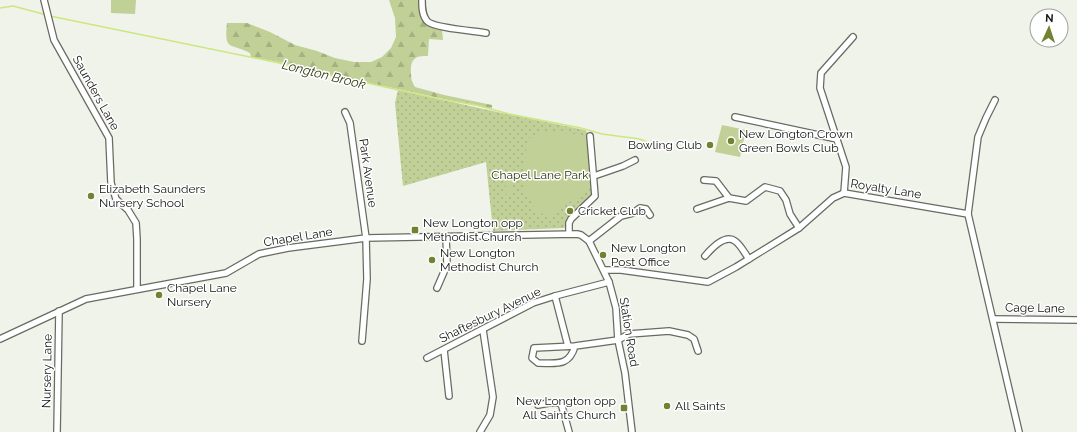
<svg xmlns="http://www.w3.org/2000/svg" width="1077" height="432" viewBox="0 0 1077 432" font-family="Raleway,sans-serif">
<style>
.grass{fill:url(#grass-dots)}
.forest{fill:url(#forest-firs)}
.garden{fill:#c0d097}
.lines{fill:none;stroke-linecap:round;stroke-linejoin:round}
.stream{stroke:#cce683;stroke-width:1.5}
.minor-casing{stroke:#686b62;stroke-width:8}
.minor{stroke:#fff;stroke-width:5.5}
.poi-dot{fill:#718333;stroke:#fff;stroke-width:1.5}
.labels{text-anchor:middle;stroke-width:3;stroke-linejoin:round;paint-order:stroke}
.street-label{font-size:12px;fill:#141512;stroke:#fff}
.poi-label{font-size:12px;fill:#141512;stroke:#fff;text-anchor:start}
.park-label{font-size:12px;fill:#2a330a;stroke:#fff}
.water-label{font-size:13px;font-style:italic;fill:#313b12;stroke:#fff}
</style>
<defs>
<pattern id="grass-dots" width="8" height="8" patternUnits="userSpaceOnUse"><rect width="8" height="8" fill="#c0d097"/><path d="M2 2h.1M6 6h.1" fill="none" stroke="#a4b281" stroke-width="1.8" stroke-linecap="round"/></pattern>
<pattern id="forest-firs" width="22" height="20" patternUnits="userSpaceOnUse"><rect width="22" height="20" fill="#c0d097"/><path d="M5 1l3.5 6h-7zM16 11l3.5 6h-7z" fill="#a4b281"/></pattern>
</defs>
<rect width="100%" height="100%" fill="#eff3e9"/>
<path class="grass" d="M 398,90 L 497,112 L 585,130 L 590,136 L 595,194 L 564,228 L 493,231 L 486,162 L 403,186 L 395,103 Z"/>
<path class="forest" d="M 389,0 L 420,0 L 422,17 L 425,23 L 442,29 L 443,40 L 429,39 L 428,56 C 414,55 410,60 411,74 C 411,79 412,82 415,87 L 444,95 L 492,105 L 492,109 C 426,96 360,80 293,67 L 289,64 L 251,57 L 250,53 C 230,42 224,52 227,23 L 247,23 L 270,32 L 295,45 L 317,51 L 335,58 L 354,62 L 371,62 L 382,57 L 391,48 L 396,37 L 395,18 Z"/>
<g class="garden">
<path d="M 111,0 L 136,0 L 135,14 L 111,13 Z"/>
<path d="M 722,125 L 746,130 L 740,157 L 715,152 Z"/>
<path d="M 545,131 L 590,136 L 595,185 L 550,215 L 537,213 L 523,187 L 527,139 Z"/>
<path d="M 514,170 L 517,172 L 512,189 L 513,192 L 510,194 L 509,193 L 506,195 L 503,189 L 506,187 L 505,173 L 506,171 Z"/>
</g>
<g class="lines">
<g class="stream">
<path d="M 0,8 L 13,6 L 47,15"/>
<path d="M 50,16 L 289,65 L 291,68 L 345,78 L 439,99 L 476,105 L 509,114 L 581,128 L 602,134 L 640,139 L 647,142"/>
</g>
<g class="minor-casing">
<g id="minor">
<path d="M 44,0 L 54,40 L 109,138 L 111,183 L 116,199 L 128,210 L 136,223 L 137,239 L 137,289"/>
<path d="M 422,0 C 422,7 422,15 427,21 C 433,28 475,31 486,33"/>
<path d="M 995,100 L 986,118 L 978,137 L 968,214 L 1019,432"/>
<path d="M 345,112 L 350,123 L 366,238 L 367,279 L 362,341"/>
<path d="M 735,117 L 837,139"/>
<path d="M 594,176 L 623,166 L 635,160"/>
<path d="M 704,180 L 716,181 L 729,198"/>
<path d="M 844,193 L 846,167 L 820,88 L 821,73 L 853,37"/>
<path d="M 697,209 L 729,198 L 746,201 L 765,187 L 780,191 L 786,200 L 790,214 L 799,228"/>
<path d="M 569,234 L 569,223 L 571,219 L 595,196 L 590,136"/>
<path d="M 589,241 L 621,216 L 633,213 L 640,208 L 646,209 L 650,215"/>
<path d="M 705,256 C 711,249 725,234 735,241 C 741,245 745,254 749,259"/>
<path d="M 604,270 L 621,270 L 708,282 L 736,267 L 799,228 L 833,198 L 844,193 L 968,214"/>
<path d="M 437,288 L 447,265 L 446,236"/>
<path d="M 555,296 L 568,346"/>
<path d="M 993,319 L 1077,320"/>
<path d="M 0,339 L 86,299 L 226,273 L 259,254 L 288,248 L 366,238 L 577,234 L 581,235 L 589,241 L 609,282 L 616,308 L 618,340 L 625,373 L 632,432"/>
<path d="M 575,346 C 569,367 556,363 538,363 L 532,358 L 534,348 L 575,346 L 618,340 L 629,334 L 669,331 L 688,335 L 694,339 L 698,351"/>
<path d="M 444,350 L 449,396"/>
<path d="M 427,358 L 533,303 L 555,296 L 609,282"/>
<path d="M 538,405 L 549,403 L 561,403 L 569,432"/>
<path d="M 57,432 L 59,311"/>
<path d="M 480,432 L 490,415 L 493,397 L 483,330"/>
</g>
</g>
<use href="#minor" class="minor"/>
</g>
<g class="poi-dot">
<circle cx="731" cy="141" r="4"/>
<circle cx="710" cy="145" r="4"/>
<circle cx="91" cy="196" r="4"/>
<circle cx="570" cy="211" r="4"/>
<rect x="411" y="226" width="8" height="8" rx="2"/>
<circle cx="603" cy="255" r="4"/>
<circle cx="432" cy="260" r="4"/>
<circle cx="159" cy="295" r="4"/>
<circle cx="667" cy="406" r="4"/>
<rect x="620" y="404" width="8" height="8" rx="2"/>
</g>
<g class="labels">
<g class="street-label">
<text transform="translate(96 93) rotate(61)" y="4">Saunders Lane</text>
<text transform="translate(368 173) rotate(82)" y="4">Park Avenue</text>
<text transform="translate(886 189) rotate(9)" y="4">Royalty Lane</text>
<text transform="translate(298 237) rotate(-9)" y="4">Chapel Lane</text>
<text transform="translate(1035 308) rotate(1)" y="4">Cage Lane</text>
<text transform="translate(490 315) rotate(-26)" y="4">Shaftesbury Avenue</text>
<text transform="translate(629 332) rotate(81)" y="4">Station Road</text>
<text transform="translate(47 371) rotate(-89)" y="4">Nursery Lane</text>
</g>
<g class="poi-label">
<text x="739" y="138">New Longton Crown<tspan x="739" dy="14">Green Bowls Club</tspan></text>
<text x="702" y="149" text-anchor="end">Bowling Club</text>
<text x="99" y="193">Elizabeth Saunders<tspan x="99" dy="14">Nursery School</tspan></text>
<text x="578" y="215">Cricket Club</text>
<text x="423" y="227">New Longton opp<tspan x="423" dy="14">Methodist Church</tspan></text>
<text x="611" y="252">New Longton<tspan x="611" dy="14">Post Office</tspan></text>
<text x="440" y="257">New Longton<tspan x="440" dy="14">Methodist Church</tspan></text>
<text x="167" y="292">Chapel Lane<tspan x="167" dy="14">Nursery</tspan></text>
<text x="616" y="405" text-anchor="end">New Longton opp<tspan x="616" dy="14">All Saints Church</tspan></text>
<text x="675" y="410">All Saints</text>
</g>
<g class="park-label">
<text x="540" y="179">Chapel Lane Park</text>
</g>
<g class="water-label">
<text transform="translate(324 74) rotate(14)" y="5">Longton Brook</text>
</g>
</g>
<g transform="translate(1049 28) rotate(3)"><circle r="19" fill="#ffffff" stroke="#a1a1a0"/>
<path d="M0-3L7 15L0 10L-7 15Z" fill="#718333"/>
<text y="-6" font-size="11" font-weight="bold" text-anchor="middle" fill="#141512">N</text>
</g>
</svg>
